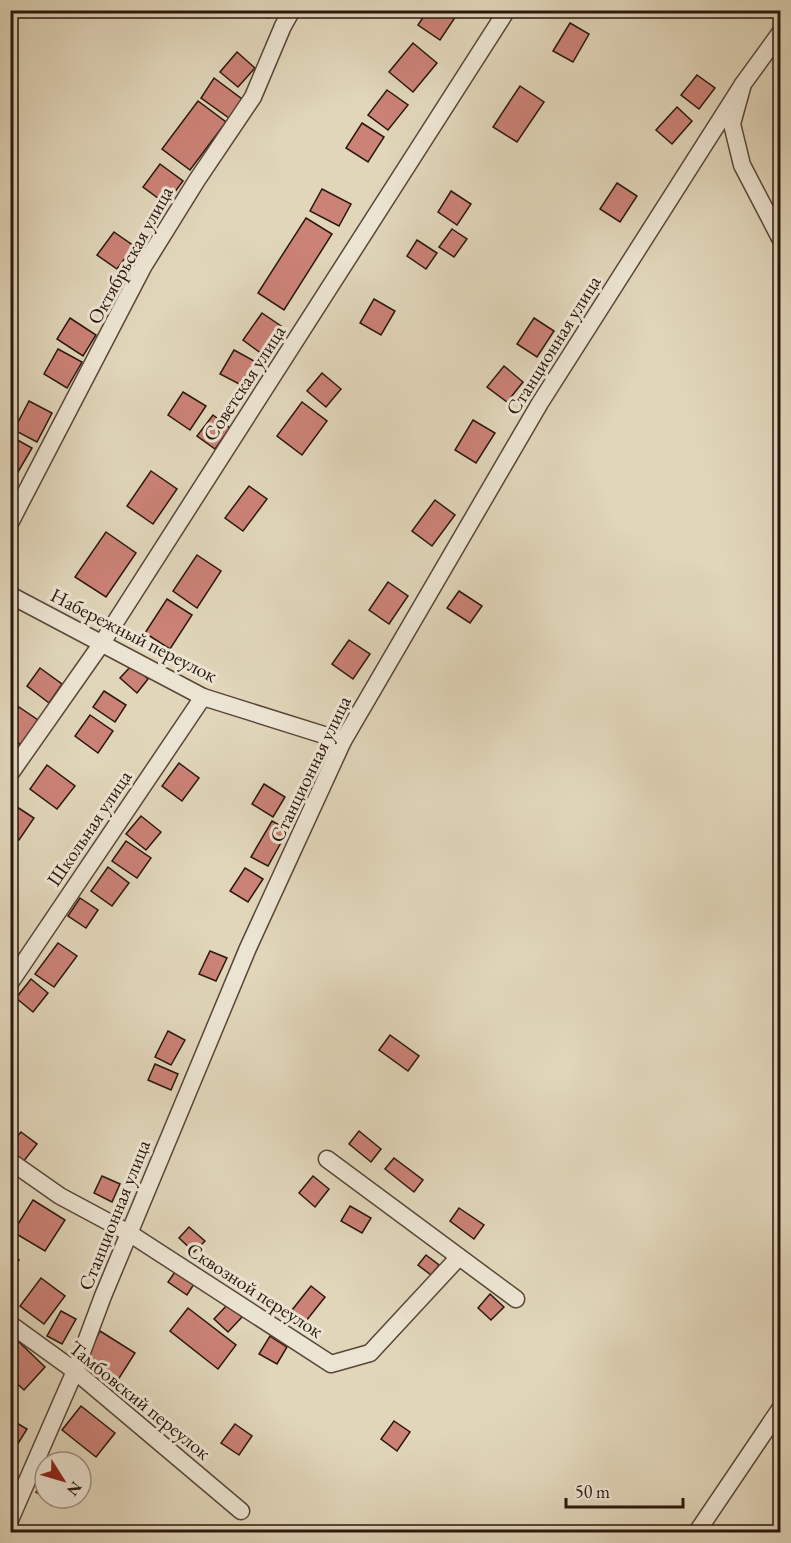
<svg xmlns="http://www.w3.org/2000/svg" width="791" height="1543" viewBox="0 0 791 1543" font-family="'EB Garamond',serif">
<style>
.building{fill:#cb8277;stroke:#2b170e;stroke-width:1.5}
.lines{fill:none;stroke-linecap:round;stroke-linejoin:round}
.minor-casing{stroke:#584739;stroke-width:19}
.minor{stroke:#ece4d2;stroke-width:16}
.labels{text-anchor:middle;stroke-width:6;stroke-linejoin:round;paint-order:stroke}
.street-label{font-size:20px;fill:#2b170e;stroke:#ece4d2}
</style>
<rect width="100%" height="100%" fill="#e1d6ba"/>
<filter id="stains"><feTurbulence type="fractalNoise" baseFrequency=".00333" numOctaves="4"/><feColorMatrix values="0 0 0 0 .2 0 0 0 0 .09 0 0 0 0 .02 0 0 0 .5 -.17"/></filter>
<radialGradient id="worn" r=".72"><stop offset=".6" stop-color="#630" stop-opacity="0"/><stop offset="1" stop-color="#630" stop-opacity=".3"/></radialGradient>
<g class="building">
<path d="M 254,10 L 273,10 L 269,18 Z"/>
<path d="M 428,10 L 460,10 L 440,40 L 418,25 Z"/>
<path d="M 570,23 L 589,34 L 573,62 L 553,51 Z"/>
<path d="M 413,43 L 437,63 L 413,92 L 389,72 Z"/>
<path d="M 237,52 L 255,68 L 238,87 L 220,72 Z"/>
<path d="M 697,75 L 715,88 L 699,109 L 681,95 Z"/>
<path d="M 214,78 L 242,99 L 229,118 L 201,98 Z"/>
<path d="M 520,86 L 544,102 L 517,142 L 493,127 Z"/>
<path d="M 387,90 L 408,105 L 388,130 L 368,115 Z"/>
<path d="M 198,101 L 226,122 L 190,170 L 162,149 Z"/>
<path d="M 677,107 L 692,121 L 672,144 L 656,130 Z"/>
<path d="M 362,123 L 384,137 L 368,162 L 346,148 Z"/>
<path d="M 160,164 L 183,181 L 166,204 L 143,187 Z"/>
<path d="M 617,183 L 637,196 L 620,222 L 600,209 Z"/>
<path d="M 322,189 L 351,204 L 339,226 L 310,211 Z"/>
<path d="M 451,191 L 471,204 L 457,225 L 438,212 Z"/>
<path d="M 306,218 L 332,234 L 284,310 L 258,293 Z"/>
<path d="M 452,229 L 467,239 L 454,257 L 439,247 Z"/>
<path d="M 114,232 L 134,246 L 117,269 L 97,255 Z"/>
<path d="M 417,240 L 437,253 L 426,269 L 407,256 Z"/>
<path d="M 374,299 L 395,311 L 381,335 L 360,323 Z"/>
<path d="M 262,313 L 281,326 L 262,354 L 243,340 Z"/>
<path d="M 70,318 L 96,335 L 83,356 L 57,339 Z"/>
<path d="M 534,318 L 554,331 L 537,357 L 517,344 Z"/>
<path d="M 58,349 L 82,362 L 67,388 L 44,374 Z"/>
<path d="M 234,350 L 256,362 L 243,386 L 220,374 Z"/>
<path d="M 504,366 L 523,382 L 507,402 L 487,387 Z"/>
<path d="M 322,373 L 341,389 L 326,407 L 307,391 Z"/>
<path d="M 183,392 L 206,406 L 190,430 L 168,415 Z"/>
<path d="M 29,401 L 52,413 L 37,442 L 14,430 Z"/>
<path d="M 302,402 L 327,421 L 302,455 L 277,436 Z"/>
<path d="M 213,415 L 230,428 L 215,449 L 197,436 Z"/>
<path d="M 473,420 L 495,433 L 476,463 L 455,450 Z"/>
<path d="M 12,437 L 32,448 L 18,472 L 10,468 Z"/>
<path d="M 151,471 L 177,489 L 153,524 L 127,506 Z"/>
<path d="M 249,486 L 267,499 L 243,531 L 225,518 Z"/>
<path d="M 435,500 L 455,515 L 432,546 L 412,531 Z"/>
<path d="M 106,532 L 136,553 L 106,597 L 75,577 Z"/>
<path d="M 197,555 L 221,571 L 197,608 L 173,591 Z"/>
<path d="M 388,582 L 408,596 L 389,624 L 369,610 Z"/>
<path d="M 459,591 L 482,606 L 470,623 L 447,608 Z"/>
<path d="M 167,599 L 192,615 L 170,649 L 145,633 Z"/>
<path d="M 349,640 L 370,654 L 353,679 L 332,664 Z"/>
<path d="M 132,665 L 148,679 L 137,693 L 120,678 Z"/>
<path d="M 40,668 L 62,684 L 49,703 L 27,686 Z"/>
<path d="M 104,691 L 126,705 L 115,722 L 93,707 Z"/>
<path d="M 19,707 L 38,720 L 21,745 L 10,738 L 10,719 Z"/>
<path d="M 90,715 L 113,731 L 98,753 L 75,736 Z"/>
<path d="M 179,763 L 199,778 L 182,801 L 162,786 Z"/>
<path d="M 47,765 L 75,786 L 57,809 L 30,789 Z"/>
<path d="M 264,784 L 285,797 L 273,817 L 252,804 Z"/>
<path d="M 14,805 L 34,818 L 19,840 L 10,834 L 10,811 Z"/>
<path d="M 141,816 L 161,832 L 146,850 L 126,834 Z"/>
<path d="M 272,821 L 288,830 L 268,866 L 251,857 Z"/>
<path d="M 126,841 L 151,858 L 137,878 L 112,861 Z"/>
<path d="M 108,867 L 129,883 L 112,906 L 91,891 Z"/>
<path d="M 245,868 L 263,879 L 248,902 L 230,891 Z"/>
<path d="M 80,898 L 98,910 L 86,928 L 68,916 Z"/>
<path d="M 58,943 L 77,956 L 54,987 L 35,974 Z"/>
<path d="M 210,951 L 227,958 L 216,981 L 199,974 Z"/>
<path d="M 31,979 L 48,993 L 33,1012 L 16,998 Z"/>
<path d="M 168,1031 L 185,1040 L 171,1065 L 155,1057 Z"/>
<path d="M 390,1035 L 419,1056 L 408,1071 L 379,1050 Z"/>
<path d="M 155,1064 L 178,1074 L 171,1090 L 148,1080 Z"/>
<path d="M 359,1131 L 381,1149 L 371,1162 L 349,1144 Z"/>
<path d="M 21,1132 L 37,1144 L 23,1162 L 10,1152 L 10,1145 Z"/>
<path d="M 394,1158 L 423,1180 L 414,1192 L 385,1169 Z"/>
<path d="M 102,1176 L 120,1184 L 112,1202 L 94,1193 Z"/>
<path d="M 313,1176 L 329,1189 L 315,1207 L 299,1193 Z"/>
<path d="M 33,1200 L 65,1220 L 45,1251 L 13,1232 Z"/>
<path d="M 350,1206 L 371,1218 L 362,1233 L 341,1221 Z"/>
<path d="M 459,1208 L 484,1225 L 474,1239 L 450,1221 Z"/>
<path d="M 189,1227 L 205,1241 L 194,1252 L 179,1238 Z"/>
<path d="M 10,1255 L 19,1260 L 10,1272 Z"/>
<path d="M 426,1255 L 439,1265 L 431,1275 L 418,1265 Z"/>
<path d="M 175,1272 L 194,1284 L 187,1295 L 168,1282 Z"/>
<path d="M 41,1278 L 65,1296 L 44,1324 L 20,1306 Z"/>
<path d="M 311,1286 L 325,1297 L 306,1321 L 292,1310 Z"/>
<path d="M 490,1294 L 504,1307 L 491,1320 L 478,1308 Z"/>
<path d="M 228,1304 L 242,1317 L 228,1332 L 214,1319 Z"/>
<path d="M 188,1308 L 236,1345 L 218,1369 L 170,1331 Z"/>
<path d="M 61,1311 L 76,1319 L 62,1344 L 47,1336 Z"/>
<path d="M 100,1331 L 135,1353 L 116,1383 L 85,1362 Z"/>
<path d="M 270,1336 L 287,1347 L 277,1364 L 259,1354 Z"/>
<path d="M 19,1342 L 45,1367 L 24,1390 L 10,1377 L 10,1351 Z"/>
<path d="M 81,1406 L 115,1433 L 96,1457 L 62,1430 Z"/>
<path d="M 10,1419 L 27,1429 L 14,1450 L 10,1448 Z"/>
<path d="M 394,1421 L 410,1432 L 397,1451 L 381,1439 Z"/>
<path d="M 235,1424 L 252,1436 L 239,1455 L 221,1443 Z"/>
<path d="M 45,1480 L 45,1498 L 56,1498 L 52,1503 L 36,1492 Z"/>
</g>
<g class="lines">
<g class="minor-casing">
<g id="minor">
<path d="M 780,33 L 743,84 L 732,124 L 742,165 L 780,238"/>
<path d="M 10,523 L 143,267 L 197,180 L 253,97 L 283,26 L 292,10"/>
<path d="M 10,595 L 203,697 L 343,741"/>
<path d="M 10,774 L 102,643 L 507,10"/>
<path d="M 10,983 L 203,697"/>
<path d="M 327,1159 L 516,1299"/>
<path d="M 10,1161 L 60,1196 L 129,1233 L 331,1364 L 370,1353 L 459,1257"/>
<path d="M 10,1324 L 75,1371 L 241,1511"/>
<path d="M 10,1520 L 75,1371 L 103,1296 L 248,948 L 343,741 L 540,403 L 743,84"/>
<path d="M 697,1532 L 780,1409"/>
</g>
</g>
<use href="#minor" class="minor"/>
</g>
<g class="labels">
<g class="street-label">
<text transform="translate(130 255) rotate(-61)" y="7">Октябрьская улица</text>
<text transform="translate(553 345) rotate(-58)" y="7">Станционная улица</text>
<text transform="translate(244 383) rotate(-57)" y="7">Советская улица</text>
<text transform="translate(134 635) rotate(27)" y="7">Набережный переулок</text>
<text transform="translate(310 769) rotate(-64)" y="7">Станционная улица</text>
<text transform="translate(89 828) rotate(-56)" y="7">Школьная улица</text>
<text transform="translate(114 1215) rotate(-68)" y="7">Станционная улица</text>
<text transform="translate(255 1290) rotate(33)" y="7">Сквозной переулок</text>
<text transform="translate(140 1400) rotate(39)" y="7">Тамбовский переулок</text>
</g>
</g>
<rect width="791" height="1543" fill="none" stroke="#e1d6ba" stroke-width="36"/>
<rect x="12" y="12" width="767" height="1519" fill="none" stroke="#2b170e" stroke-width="3"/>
<rect x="18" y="18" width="755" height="1507" fill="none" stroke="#2b170e" stroke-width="1.5"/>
<g transform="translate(63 1480) rotate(127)"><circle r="28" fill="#ece4d2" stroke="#9f9284" stroke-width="1.5"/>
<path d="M0-4.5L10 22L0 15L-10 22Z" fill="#8f2418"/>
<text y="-9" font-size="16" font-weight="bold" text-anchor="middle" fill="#2b170e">N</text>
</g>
<path d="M566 1498v9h117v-9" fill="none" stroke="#2b170e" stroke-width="3"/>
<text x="575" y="1498" font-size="18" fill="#2b170e" stroke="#ece4d2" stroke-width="4.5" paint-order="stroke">50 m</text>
<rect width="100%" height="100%" filter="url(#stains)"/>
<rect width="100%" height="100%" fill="url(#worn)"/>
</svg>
